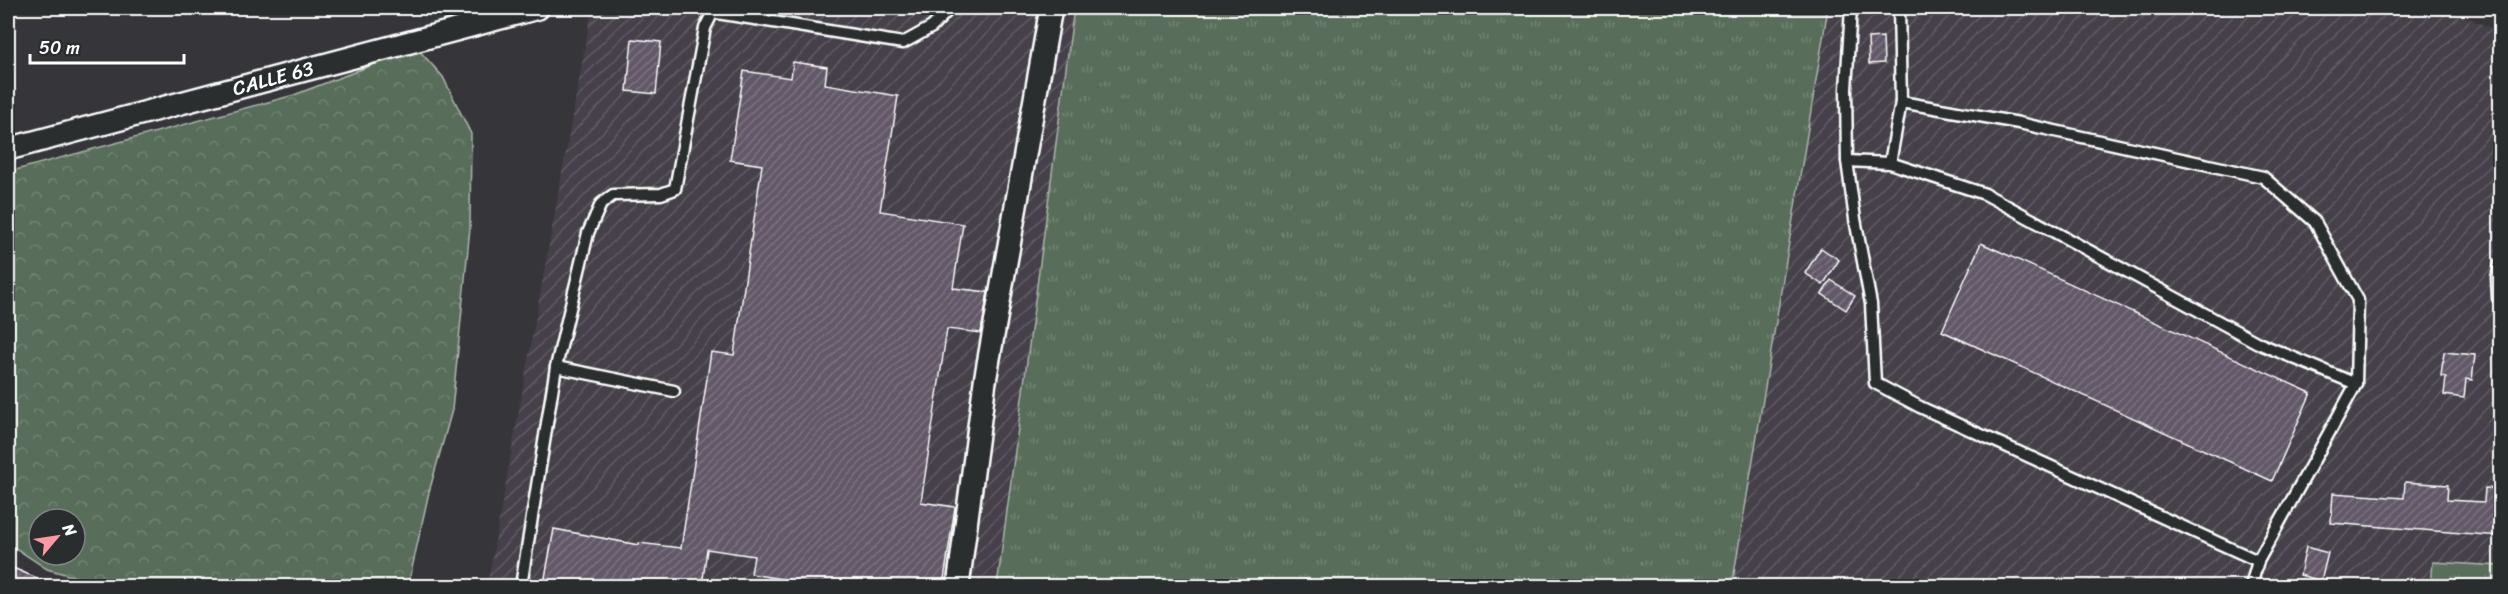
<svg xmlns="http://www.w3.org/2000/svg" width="2508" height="594" viewBox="0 0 2508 594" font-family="Sriracha,sans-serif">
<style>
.industrial{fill:url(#industrial-furrows)}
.grass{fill:url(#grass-tufts);stroke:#acb6ac;stroke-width:1.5}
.forest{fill:url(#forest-crowns);stroke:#acb6ac;stroke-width:1.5;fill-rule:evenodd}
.building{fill:url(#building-hatch);stroke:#fff;stroke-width:1.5}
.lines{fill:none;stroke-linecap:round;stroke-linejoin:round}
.service-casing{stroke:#fff;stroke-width:15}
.minor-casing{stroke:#fff;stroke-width:26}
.service{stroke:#2a2d2e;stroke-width:10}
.minor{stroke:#2a2d2e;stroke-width:21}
.labels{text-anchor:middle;stroke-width:5;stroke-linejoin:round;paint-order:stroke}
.street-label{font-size:20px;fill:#fff;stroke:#2a2d2e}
</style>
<defs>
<pattern id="industrial-furrows" width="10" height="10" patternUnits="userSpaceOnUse" patternTransform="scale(1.5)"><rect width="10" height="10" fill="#444048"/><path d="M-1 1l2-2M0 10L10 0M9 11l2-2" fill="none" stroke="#605d63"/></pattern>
<pattern id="grass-tufts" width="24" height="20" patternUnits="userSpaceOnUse" patternTransform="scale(1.5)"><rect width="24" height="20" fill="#596e5a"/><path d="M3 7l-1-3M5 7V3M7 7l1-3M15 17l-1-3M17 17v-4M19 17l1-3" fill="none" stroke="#728473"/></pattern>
<pattern id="forest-crowns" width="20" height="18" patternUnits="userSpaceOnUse" patternTransform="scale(1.5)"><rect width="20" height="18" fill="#596e5a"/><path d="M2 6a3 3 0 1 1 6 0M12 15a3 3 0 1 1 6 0" fill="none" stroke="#728473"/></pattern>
<pattern id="building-hatch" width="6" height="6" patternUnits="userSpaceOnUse" patternTransform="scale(1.5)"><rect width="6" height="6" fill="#645968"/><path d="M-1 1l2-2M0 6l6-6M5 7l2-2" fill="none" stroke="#7b727f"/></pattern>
</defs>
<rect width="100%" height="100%" fill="#36363a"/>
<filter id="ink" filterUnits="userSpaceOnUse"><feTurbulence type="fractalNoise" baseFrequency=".0167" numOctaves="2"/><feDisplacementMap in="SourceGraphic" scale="12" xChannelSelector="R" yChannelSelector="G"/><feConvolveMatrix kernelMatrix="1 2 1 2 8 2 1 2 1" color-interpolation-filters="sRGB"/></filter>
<g filter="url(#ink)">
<g class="industrial">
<path d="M 592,8 L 1074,8 L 997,586 L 487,586 Z"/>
<path d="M 1828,8 L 2445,8 L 2500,32 L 2500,566 L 2433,562 L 2431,586 L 1732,586 Z"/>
</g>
<g class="grass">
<path d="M 1074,8 L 1828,8 L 1732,586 L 997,586 Z"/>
<path d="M 2433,562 L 2500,566 L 2500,586 L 2431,586 Z"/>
</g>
<path class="forest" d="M 417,48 L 443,77 L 471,134 L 470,228 L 452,410 L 429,492 L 408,586 L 107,586 L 47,569 L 8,543 L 8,172 L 294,95 ZM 39,519 L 75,519 L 75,555 L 39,555 Z"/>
<g class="building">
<path d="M 1883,37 L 1884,63 L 1869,64 L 1868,38 Z"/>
<path d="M 632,39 L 661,42 L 656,94 L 627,91 Z"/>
<path d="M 793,62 L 827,67 L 825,84 L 898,96 L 880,211 L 963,224 L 953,288 L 988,292 L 981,333 L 947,329 L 921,502 L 955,507 L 943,586 L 826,586 L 751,574 L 754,556 L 707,549 L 702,586 L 561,586 L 544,583 L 554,529 L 639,545 L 639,543 L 681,548 L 711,352 L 734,355 L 762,165 L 730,160 L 744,71 L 791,78 Z"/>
<path d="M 1981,243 L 2311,393 L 2272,481 L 1942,331 Z"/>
<path d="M 1821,248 L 1839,260 L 1823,285 L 1805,273 Z"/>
<path d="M 1831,280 L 1855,296 L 1846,310 L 1822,294 Z"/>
<path d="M 2444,352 L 2475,355 L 2472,380 L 2466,379 L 2464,398 L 2444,395 L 2446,377 L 2441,376 Z"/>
<path d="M 2405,482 L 2448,485 L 2447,500 L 2484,502 L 2485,488 L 2500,489 L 2500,536 L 2331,523 L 2333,493 L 2404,498 Z"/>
<path d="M 2306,547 L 2328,553 L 2321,581 L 2300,575 Z"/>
<path d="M 13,568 L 56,586 L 8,586 Z"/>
</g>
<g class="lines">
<g class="service-casing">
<g id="service">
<path d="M 1851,8 L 1846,89 L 1847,161 L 1855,219 L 1871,304 L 1875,383 L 1920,407 L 2258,561"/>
<path d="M 711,12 L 903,43 L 932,27 L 950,8"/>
<path d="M 1847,161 L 1890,163 L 1985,194 L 2258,343 L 2356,384 L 2358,300 L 2315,222 L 2263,177 L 2019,123 L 1901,102"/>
<path d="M 1890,163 L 1901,102 L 1899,8"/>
<path d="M 2500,264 L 2497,278 L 2498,298 L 2500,300"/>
<path d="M 556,367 L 674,391"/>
<path d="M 521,586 L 556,367 L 588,233 L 601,204 L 613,195 L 661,194 L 675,189 L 705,28 L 715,8"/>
<path d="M 2251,586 L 2258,561 L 2356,384"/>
</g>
</g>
<g class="minor-casing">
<g id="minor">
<path d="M 8,149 L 538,8"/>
<path d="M 958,586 L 985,381 L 1051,8"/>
</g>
</g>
<use href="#service" class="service"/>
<use href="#minor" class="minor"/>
</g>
</g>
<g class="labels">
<g class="street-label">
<text transform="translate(273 78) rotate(-15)" y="7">CALLE 63</text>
</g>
</g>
<rect width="2508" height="594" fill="none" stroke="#2a2d2e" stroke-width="30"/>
<rect x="15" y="15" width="2478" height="564" fill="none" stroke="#fff" stroke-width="2" filter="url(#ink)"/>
<g transform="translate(57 537) rotate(61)"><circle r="28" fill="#2a2d2e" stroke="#7f8182" stroke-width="1.5"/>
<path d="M0-4.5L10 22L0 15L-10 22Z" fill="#ff9aa2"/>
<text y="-9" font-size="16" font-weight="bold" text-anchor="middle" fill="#ffffff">N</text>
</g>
<path d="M30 54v9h154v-9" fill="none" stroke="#ffffff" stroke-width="3"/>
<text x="39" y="54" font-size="18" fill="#ffffff" stroke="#2a2d2e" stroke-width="4.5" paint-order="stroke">50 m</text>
</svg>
